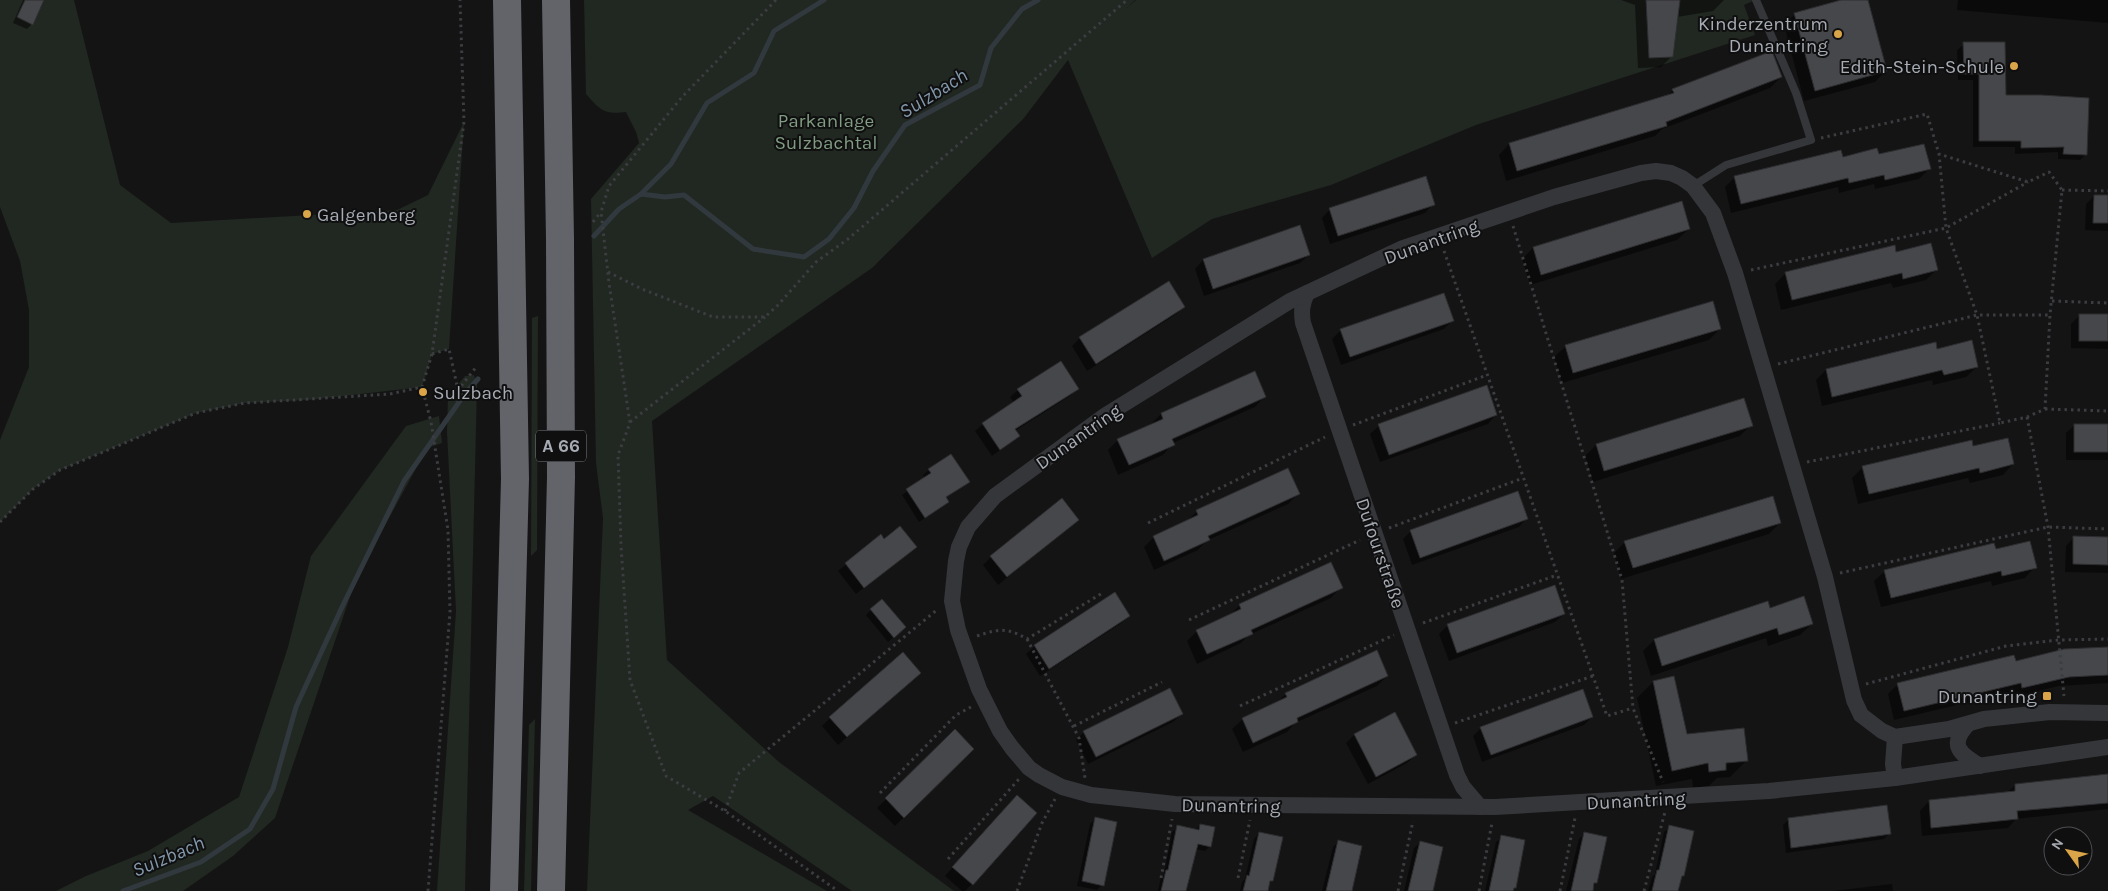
<svg xmlns="http://www.w3.org/2000/svg" width="2108" height="891" viewBox="0 0 2108 891" font-family="Karla,sans-serif">
<style>
.green{fill:#212721}
.shadow{fill:#0007}
.lines{fill:none;stroke-linecap:round;stroke-linejoin:round}
.stream{stroke:#31393e;stroke-width:5}
.building{fill:#46474a;stroke:#2e2e31}
.path{stroke:#3c3d41;stroke-width:3;stroke-dasharray:2.5 4;stroke-linecap:butt}
.lane{stroke:#35363a;stroke-width:8}
.street{stroke:#35363a;stroke-width:16}
.highway{stroke:#62646a;stroke-width:28}
.poi-dot{fill:#daa548;stroke:#0f0f10;stroke-width:2}
.labels{text-anchor:middle;stroke-width:4;stroke-linejoin:round;paint-order:stroke}
.shield{fill:#0f0f10;stroke:#797d83;stroke-width:1}
.shield-label{font-size:18px;font-weight:bold;fill:#a7acb4}
.poi-label{font-size:19px;fill:#a7acb4;stroke:#0f0f10;text-anchor:end}
.park-label{font-size:19px;fill:#819c82;stroke:#0f0f10}
.street-label{font-size:19px;fill:#a7acb4;stroke:#0f0f10}
.water-label{font-size:20px;font-style:italic;fill:#8399ab;stroke:#0f0f10}
</style>
<rect width="100%" height="100%" fill="#141415"/>
<g class="green">
<path d="M 0,0 L 74,0 L 120,185 L 171,223 L 397,210 L 428,195 L 464,122 L 449,349 L 432,354 L 422,387 L 308,400 L 245,403 L 196,413 L 60,470 L 33,489 L 0,522 L 0,440 L 29,367 L 29,310 L 20,261 L 0,207 Z"/>
<path d="M 584,0 L 1135,0 L 1127,8 L 1136,0 L 1755,0 L 1744,5 L 1755,35 L 1476,125 L 1331,185 L 1212,219 L 1152,258 L 1068,60 L 1024,118 L 872,268 L 652,421 L 667,660 L 779,762 L 954,891 L 852,891 L 713,796 L 688,810 L 827,891 L 587,891 L 603,518 L 596,463 L 591,199 L 639,143 L 636,132 L 626,112 C 604,115 600,110 586,94 Z"/>
<path d="M 538,316 L 537,550 L 531,556 L 532,318 Z"/>
<path d="M 474,375 L 477,385 L 465,891 L 437,891 L 456,611 L 447,432 L 448,397 L 465,376 Z"/>
<path d="M 439,416 L 442,443 L 427,448 L 356,579 L 275,818 L 233,856 L 183,891 L 56,891 L 86,876 L 148,851 L 239,797 L 288,647 L 311,556 L 406,426 Z"/>
<path d="M 535,719 L 531,891 L 524,891 L 529,725 Z"/>
</g>
<g class="shadow">
<path d="M 23,0 L 43,0 L 32,24 L 27,29 L 13,23 Z"/>
<path d="M 1621,0 L 1724,0 L 1713,11 L 1677,17 L 1672,56 L 1661,67 L 1638,68 L 1635,5 Z"/>
<path d="M 1846,0 L 1866,0 L 1886,71 L 1875,82 L 1804,101 L 1784,25 L 1795,14 Z"/>
<path d="M 1958,0 L 2108,0 L 2108,23 L 1957,10 Z"/>
<path d="M 1964,44 L 2005,97 L 2086,154 L 2080,160 L 2058,159 L 2058,152 L 2015,154 L 2015,147 L 1973,147 L 1973,80 L 1958,80 L 1957,50 Z"/>
<path d="M 1781,77 L 1770,88 L 1662,129 L 1655,136 L 1506,181 L 1499,155 L 1509,144 L 1666,97 L 1673,90 Z"/>
<path d="M 1878,156 L 1929,169 L 1919,179 L 1875,189 L 1874,184 L 1839,193 L 1838,187 L 1731,213 L 1725,187 L 1735,177 L 1842,158 Z"/>
<path d="M 2094,196 L 2108,196 L 2108,231 L 2085,230 L 2086,204 Z"/>
<path d="M 1681,203 L 1689,229 L 1677,240 L 1530,285 L 1522,259 L 1533,248 Z"/>
<path d="M 1433,204 L 1425,213 L 1330,244 L 1322,218 L 1330,209 Z"/>
<path d="M 1895,253 L 1936,270 L 1926,280 L 1893,288 L 1891,283 L 1781,310 L 1775,284 L 1786,273 Z"/>
<path d="M 1309,255 L 1300,263 L 1204,296 L 1195,269 L 1203,260 Z"/>
<path d="M 1184,307 L 1175,315 L 1087,371 L 1072,346 L 1080,338 Z"/>
<path d="M 2080,315 L 2108,316 L 2108,349 L 2071,348 L 2071,324 Z"/>
<path d="M 1452,321 L 1444,329 L 1341,365 L 1332,339 L 1341,330 Z"/>
<path d="M 1720,329 L 1709,340 L 1562,383 L 1554,357 L 1566,346 Z"/>
<path d="M 1936,350 L 1977,367 L 1966,377 L 1933,385 L 1932,380 L 1822,406 L 1816,380 L 1826,370 Z"/>
<path d="M 1254,372 L 1265,396 L 1255,407 L 1173,443 L 1163,455 L 1118,475 L 1108,450 L 1118,440 L 1151,424 L 1161,414 Z"/>
<path d="M 1077,389 L 1070,396 L 1015,431 L 1019,436 L 992,456 L 975,431 L 983,424 L 1014,403 L 1010,397 L 1018,390 Z"/>
<path d="M 1743,400 L 1751,425 L 1740,436 L 1593,482 L 1585,456 L 1596,445 Z"/>
<path d="M 1496,415 L 1488,424 L 1380,462 L 1370,434 L 1379,426 Z"/>
<path d="M 2075,425 L 2108,425 L 2108,460 L 2066,460 L 2066,433 Z"/>
<path d="M 1973,448 L 2013,464 L 2003,475 L 1970,483 L 1968,478 L 1858,504 L 1852,478 L 1863,467 Z"/>
<path d="M 929,470 L 968,482 L 945,498 L 948,502 L 942,507 L 919,522 L 902,495 L 925,478 L 923,475 Z"/>
<path d="M 1298,494 L 1288,504 L 1206,541 L 1198,550 L 1154,570 L 1144,547 L 1154,537 L 1187,521 L 1197,511 Z"/>
<path d="M 1527,518 L 1519,527 L 1412,565 L 1403,539 L 1411,531 Z"/>
<path d="M 1078,520 L 998,585 L 983,565 L 991,557 Z"/>
<path d="M 1780,523 L 1769,534 L 1621,579 L 1614,553 L 1625,542 Z"/>
<path d="M 881,536 L 884,540 L 907,554 L 856,594 L 838,571 Z"/>
<path d="M 2074,537 L 2108,538 L 2108,573 L 2065,572 L 2066,546 Z"/>
<path d="M 1995,551 L 2035,567 L 2025,578 L 1992,586 L 1991,581 L 1881,607 L 1874,581 L 1885,571 Z"/>
<path d="M 1341,587 L 1331,598 L 1249,635 L 1241,643 L 1197,664 L 1187,641 L 1197,631 L 1230,615 L 1240,605 Z"/>
<path d="M 1769,609 L 1812,624 L 1800,635 L 1768,646 L 1766,638 L 1651,676 L 1643,651 L 1654,640 Z"/>
<path d="M 871,610 L 899,632 L 888,642 L 866,615 Z"/>
<path d="M 1564,614 L 1555,622 L 1449,661 L 1439,634 L 1448,625 Z"/>
<path d="M 1129,616 L 1120,624 L 1040,676 L 1026,654 L 1035,646 Z"/>
<path d="M 2108,649 L 2108,683 L 2059,686 L 2013,697 L 2012,692 L 1894,720 L 1888,694 L 1898,684 L 2015,663 Z"/>
<path d="M 1387,676 L 1377,686 L 1295,723 L 1287,732 L 1243,752 L 1232,729 L 1243,719 L 1276,703 L 1286,694 Z"/>
<path d="M 911,681 L 838,745 L 822,726 L 830,718 Z"/>
<path d="M 1653,682 L 1686,736 L 1746,761 L 1730,777 L 1717,778 L 1709,786 L 1693,788 L 1692,779 L 1656,786 L 1637,698 Z"/>
<path d="M 1182,714 L 1173,722 L 1088,764 L 1076,740 L 1084,732 Z"/>
<path d="M 1592,717 L 1584,725 L 1482,762 L 1473,736 L 1481,728 Z"/>
<path d="M 955,731 L 973,749 L 895,826 L 877,808 Z"/>
<path d="M 1354,735 L 1416,755 L 1407,763 L 1368,784 L 1346,743 Z"/>
<path d="M 2108,775 L 2108,809 L 2016,819 L 2008,828 L 1922,836 L 1920,811 L 1929,801 L 2007,793 L 2015,785 Z"/>
<path d="M 1009,804 L 1035,813 L 972,884 L 965,891 L 962,891 L 945,876 Z"/>
<path d="M 1095,819 L 1102,885 L 1097,890 L 1077,886 L 1090,824 Z"/>
<path d="M 1788,820 L 1889,834 L 1884,839 L 1786,853 L 1783,825 Z"/>
<path d="M 1200,825 L 1210,846 L 1205,851 L 1195,849 L 1185,891 L 1158,891 L 1161,877 L 1164,874 L 1172,832 L 1178,827 L 1196,830 Z"/>
<path d="M 1670,827 L 1683,875 L 1680,879 L 1677,891 L 1648,891 L 1652,877 L 1655,874 L 1664,832 Z"/>
<path d="M 1259,833 L 1272,880 L 1268,884 L 1267,891 L 1240,891 L 1242,882 L 1245,879 L 1254,839 Z"/>
<path d="M 1584,834 L 1596,883 L 1591,891 L 1566,891 L 1579,839 Z"/>
<path d="M 1502,837 L 1512,891 L 1485,891 L 1496,842 Z"/>
<path d="M 1338,842 L 1349,891 L 1322,891 L 1333,847 Z"/>
<path d="M 1420,843 L 1432,891 L 1404,891 L 1414,848 Z"/>
<path d="M 1892,884 L 1893,891 L 1833,891 Z"/>
</g>
<g class="lines">
<g class="stream">
<path d="M 641,194 L 671,164 L 707,103 L 754,73 L 774,31 L 824,0"/>
<path d="M 594,236 L 619,209 L 641,194 L 665,197 L 684,195 L 753,249 L 804,257 L 829,239 L 854,208 L 873,171 L 905,125 L 980,85 L 991,48 L 1022,9 L 1038,0"/>
<path d="M 123,891 L 201,862 L 250,829 L 273,789 L 296,707 L 343,605 L 404,481 L 464,395 L 478,379"/>
</g>
</g>
<g class="building">
<path d="M 25,0 L 44,0 L 33,25 L 17,17 Z"/>
<path d="M 1646,0 L 1680,0 L 1673,57 L 1649,58 Z"/>
<path d="M 1841,0 L 1868,0 L 1887,71 L 1815,91 L 1794,13 Z"/>
<path d="M 1963,42 L 2005,42 L 2006,95 L 2041,95 L 2089,98 L 2087,155 L 2063,154 L 2064,147 L 2021,148 L 2021,141 L 1979,141 L 1979,74 L 1964,74 Z"/>
<path d="M 1772,51 L 1782,77 L 1666,122 L 1667,126 L 1517,171 L 1509,143 L 1674,93 L 1672,89 Z"/>
<path d="M 1924,144 L 1931,169 L 1885,180 L 1884,175 L 1849,183 L 1848,178 L 1741,204 L 1734,176 L 1841,150 L 1843,157 L 1877,148 L 1879,154 Z"/>
<path d="M 1426,176 L 1435,205 L 1338,236 L 1329,208 Z"/>
<path d="M 2094,195 L 2108,195 L 2108,223 L 2093,223 Z"/>
<path d="M 1682,201 L 1690,229 L 1541,275 L 1533,247 Z"/>
<path d="M 1300,225 L 1310,255 L 1213,289 L 1203,259 Z"/>
<path d="M 1931,243 L 1938,270 L 1903,279 L 1902,273 L 1792,300 L 1785,272 L 1895,245 L 1896,252 Z"/>
<path d="M 1169,281 L 1185,307 L 1096,364 L 1079,337 Z"/>
<path d="M 1444,293 L 1454,321 L 1350,357 L 1340,329 Z"/>
<path d="M 1713,301 L 1721,329 L 1573,373 L 1565,345 Z"/>
<rect x="2079" y="314" width="29" height="27"/>
<path d="M 1972,340 L 1978,367 L 1944,375 L 1942,370 L 1832,397 L 1826,369 L 1936,342 L 1937,349 Z"/>
<path d="M 1061,361 L 1079,389 L 1015,429 L 1020,436 L 1000,450 L 982,423 L 1022,396 L 1017,389 Z"/>
<path d="M 1255,371 L 1266,397 L 1172,439 L 1175,445 L 1129,465 L 1117,439 L 1163,419 L 1161,413 Z"/>
<path d="M 1487,385 L 1497,415 L 1389,455 L 1378,424 Z"/>
<path d="M 1744,398 L 1753,426 L 1604,471 L 1596,444 Z"/>
<rect x="2074" y="424" width="34" height="28"/>
<path d="M 2008,438 L 2014,464 L 1980,473 L 1979,468 L 1869,494 L 1862,466 L 1972,440 L 1973,446 Z"/>
<path d="M 951,454 L 970,482 L 946,497 L 949,502 L 925,518 L 906,489 L 931,473 L 928,469 Z"/>
<path d="M 1288,468 L 1300,494 L 1208,536 L 1210,540 L 1164,561 L 1153,536 L 1198,515 L 1196,510 Z"/>
<path d="M 1518,491 L 1528,519 L 1420,558 L 1410,530 Z"/>
<path d="M 1773,496 L 1781,523 L 1633,568 L 1624,541 Z"/>
<path d="M 1062,498 L 1079,520 L 1007,577 L 990,556 Z"/>
<path d="M 900,526 L 917,547 L 864,588 L 845,563 L 881,534 L 884,539 Z"/>
<path d="M 2073,536 L 2108,537 L 2108,565 L 2073,564 Z"/>
<path d="M 2030,541 L 2037,568 L 2002,576 L 2001,571 L 1891,598 L 1884,570 L 1994,543 L 1996,549 Z"/>
<path d="M 1331,562 L 1343,588 L 1251,630 L 1253,634 L 1207,654 L 1196,630 L 1241,609 L 1239,604 Z"/>
<path d="M 1555,585 L 1565,614 L 1457,653 L 1447,624 Z"/>
<path d="M 1115,592 L 1130,616 L 1049,669 L 1034,645 Z"/>
<path d="M 1804,596 L 1813,624 L 1779,635 L 1777,628 L 1662,666 L 1654,639 L 1768,601 L 1770,608 Z"/>
<path d="M 882,599 L 906,627 L 894,638 L 870,609 Z"/>
<path d="M 2108,647 L 2108,675 L 2069,677 L 2022,688 L 2021,683 L 1904,711 L 1897,683 L 2014,655 L 2016,661 L 2064,649 Z"/>
<path d="M 1377,650 L 1388,676 L 1297,718 L 1298,722 L 1253,743 L 1242,718 L 1287,697 L 1285,693 Z"/>
<path d="M 903,652 L 921,673 L 847,737 L 829,717 Z"/>
<path d="M 1674,676 L 1687,734 L 1744,728 L 1748,761 L 1726,763 L 1726,770 L 1709,772 L 1708,763 L 1672,771 L 1653,681 Z"/>
<path d="M 1170,688 L 1183,714 L 1096,757 L 1083,731 Z"/>
<path d="M 1583,689 L 1593,717 L 1491,755 L 1480,727 Z"/>
<path d="M 1395,712 L 1417,755 L 1376,777 L 1354,734 Z"/>
<path d="M 955,729 L 974,749 L 904,818 L 885,798 Z"/>
<path d="M 2108,774 L 2108,803 L 2017,811 L 2018,819 L 1931,828 L 1929,800 L 2015,791 L 2015,784 Z"/>
<path d="M 1017,795 L 1037,813 L 973,885 L 952,867 Z"/>
<path d="M 1887,805 L 1891,834 L 1791,848 L 1788,818 Z"/>
<path d="M 1095,817 L 1117,822 L 1104,886 L 1082,881 Z"/>
<path d="M 1200,824 L 1215,827 L 1211,847 L 1198,844 L 1186,891 L 1161,891 L 1166,870 L 1168,870 L 1177,825 L 1199,830 Z"/>
<path d="M 1669,825 L 1694,831 L 1684,876 L 1682,876 L 1678,891 L 1652,891 L 1657,870 L 1659,870 Z"/>
<path d="M 1259,832 L 1283,837 L 1273,881 L 1270,881 L 1268,891 L 1243,891 L 1247,875 L 1249,876 Z"/>
<path d="M 1584,832 L 1607,837 L 1597,883 L 1594,883 L 1593,891 L 1571,891 Z"/>
<path d="M 1501,835 L 1525,840 L 1516,888 L 1514,888 L 1513,891 L 1489,891 Z"/>
<path d="M 1338,840 L 1362,846 L 1352,891 L 1326,891 Z"/>
<path d="M 1420,841 L 1443,847 L 1433,891 L 1408,891 Z"/>
</g>
<g class="lines">
<g class="path">
<path d="M 776,0 L 682,97 L 609,186 L 601,212 L 609,283 L 630,423 L 618,455 L 621,545 L 630,680 L 666,776 L 725,811 L 838,891"/>
<path d="M 1821,138 L 1927,114 L 1939,154 L 1946,228 L 1977,315 L 2000,423 L 2027,417 L 2045,409 L 2050,315 L 2062,190 L 2049,172 L 2028,182 L 1939,154"/>
<path d="M 2062,190 L 2108,191"/>
<path d="M 593,222 L 600,213"/>
<path d="M 1513,226 L 1622,580 L 1633,708 L 1663,782"/>
<path d="M 1444,251 L 1607,716 L 1633,708"/>
<path d="M 1751,270 L 1946,228 L 2028,182"/>
<path d="M 608,272 L 642,289 L 713,317 L 765,317 L 778,305 L 816,262 L 848,239 L 1127,0"/>
<path d="M 2052,301 L 2108,303"/>
<path d="M 432,354 L 449,349 L 458,390 L 477,366"/>
<path d="M 1778,364 L 1977,315 L 2050,315"/>
<path d="M 2045,409 L 2108,411"/>
<path d="M 2027,417 L 2048,527 L 2064,696"/>
<path d="M 630,422 L 765,317"/>
<path d="M 1353,425 L 1487,375"/>
<path d="M 1807,462 L 2000,423"/>
<path d="M 0,522 L 33,489 L 60,470 L 196,413 L 245,403 L 390,394 L 422,387"/>
<path d="M 1148,523 L 1325,437"/>
<path d="M 1389,528 L 1523,478"/>
<path d="M 1840,573 L 2048,527 L 2108,529"/>
<path d="M 1189,620 L 1360,540"/>
<path d="M 1423,623 L 1557,575"/>
<path d="M 977,636 C 998,629 1007,627 1027,639 L 1104,592"/>
<path d="M 1027,639 L 1079,738 L 1085,778"/>
<path d="M 1866,684 L 2006,646 L 2059,640 L 2108,639"/>
<path d="M 1240,706 L 1394,635"/>
<path d="M 1455,723 L 1593,676"/>
<path d="M 1074,726 L 1162,682"/>
<path d="M 880,793 L 956,715 L 971,707"/>
<path d="M 725,811 L 739,773 L 938,609"/>
<path d="M 948,859 L 1019,779"/>
<path d="M 1161,878 L 1172,819"/>
<path d="M 1238,878 L 1250,820"/>
<path d="M 428,891 L 450,612 L 448,530 L 431,422 L 422,387 L 432,354 L 464,122 L 460,0"/>
<path d="M 1017,891 L 1042,823 L 1055,799"/>
<path d="M 1398,891 L 1413,821"/>
<path d="M 1479,891 L 1492,823"/>
<path d="M 1560,891 L 1575,818"/>
<path d="M 1644,891 L 1665,812"/>
</g>
<path class="lane" d="M 1693,186 L 1726,165 L 1811,140 L 1796,93 L 1756,0"/>
<g class="street">
<path d="M 1307,293 C 1302,304 1301,311 1303,323 L 1457,775 L 1463,787 L 1480,807"/>
<path d="M 2108,713 L 2050,712 L 1984,719 L 1949,729 L 1895,737 L 1882,731 L 1861,715 L 1854,700 L 1825,577 L 1735,273 L 1713,213 L 1693,186 L 1682,178 L 1671,173 L 1656,171 L 1641,173 L 1554,197 L 1403,248 L 1290,301 L 1106,415 L 995,496 L 968,527 L 959,547 L 956,561 L 952,601 L 958,630 L 979,689 L 1000,731 L 1012,748 L 1029,768 L 1039,775 L 1062,787 L 1091,795 L 1175,804 L 1495,807 L 1769,791 L 1895,778 L 2108,747"/>
<path d="M 1968,724 C 1948,745 1960,754 1980,766"/>
<path d="M 1895,737 L 1893,764 L 1895,778"/>
</g>
<g class="highway">
<path d="M 504,891 L 515,479 L 507,0"/>
<path d="M 551,891 L 561,477 L 560,239 L 556,0"/>
</g>
</g>
<g class="poi-dot">
<circle cx="1838" cy="34" r="5"/>
<circle cx="2014" cy="66" r="5"/>
<circle cx="307" cy="214" r="5"/>
<circle cx="423" cy="392" r="5"/>
<rect x="2042" y="691" width="10" height="10" rx="2.5"/>
</g>
<g class="labels">
<rect class="shield" x="536" y="430.5" width="50" height="31" rx="4"/>
<g class="shield-label">
<text x="561" y="452">A 66</text>
</g>
<g class="poi-label">
<text x="1828" y="30">Kinderzentrum<tspan x="1828" dy="22">Dunantring</tspan></text>
<text x="2004" y="73">Edith-Stein-Schule</text>
<text x="317" y="221" text-anchor="start">Galgenberg</text>
<text x="433" y="399" text-anchor="start">Sulzbach</text>
<text x="2037" y="703">Dunantring</text>
</g>
<g class="park-label">
<text x="826" y="127">Parkanlage<tspan x="826" dy="22">Sulzbachtal</tspan></text>
</g>
<g class="street-label">
<text transform="translate(1431 241) rotate(-20)" y="7">Dunantring</text>
<text transform="translate(1078 436) rotate(-35)" y="7">Dunantring</text>
<text transform="translate(1381 553) rotate(71)" y="7">Dufourstraße</text>
<text transform="translate(1636 800) rotate(-3)" y="7">Dunantring</text>
<text transform="translate(1231 805) rotate(1)" y="7">Dunantring</text>
</g>
<g class="water-label">
<text transform="translate(933 93) rotate(-32)" y="7">Sulzbach</text>
<text transform="translate(168 856) rotate(-23)" y="7">Sulzbach</text>
</g>
</g>
<g transform="translate(2068 851) rotate(303)"><circle r="24" fill="#0f0f10" stroke="#4c4e52"/>
<path d="M0-4L9 19L0 12L-9 19Z" fill="#daa548"/>
<text y="-8" font-size="14" font-weight="bold" text-anchor="middle" fill="#a7acb4">N</text>
</g>
</svg>
